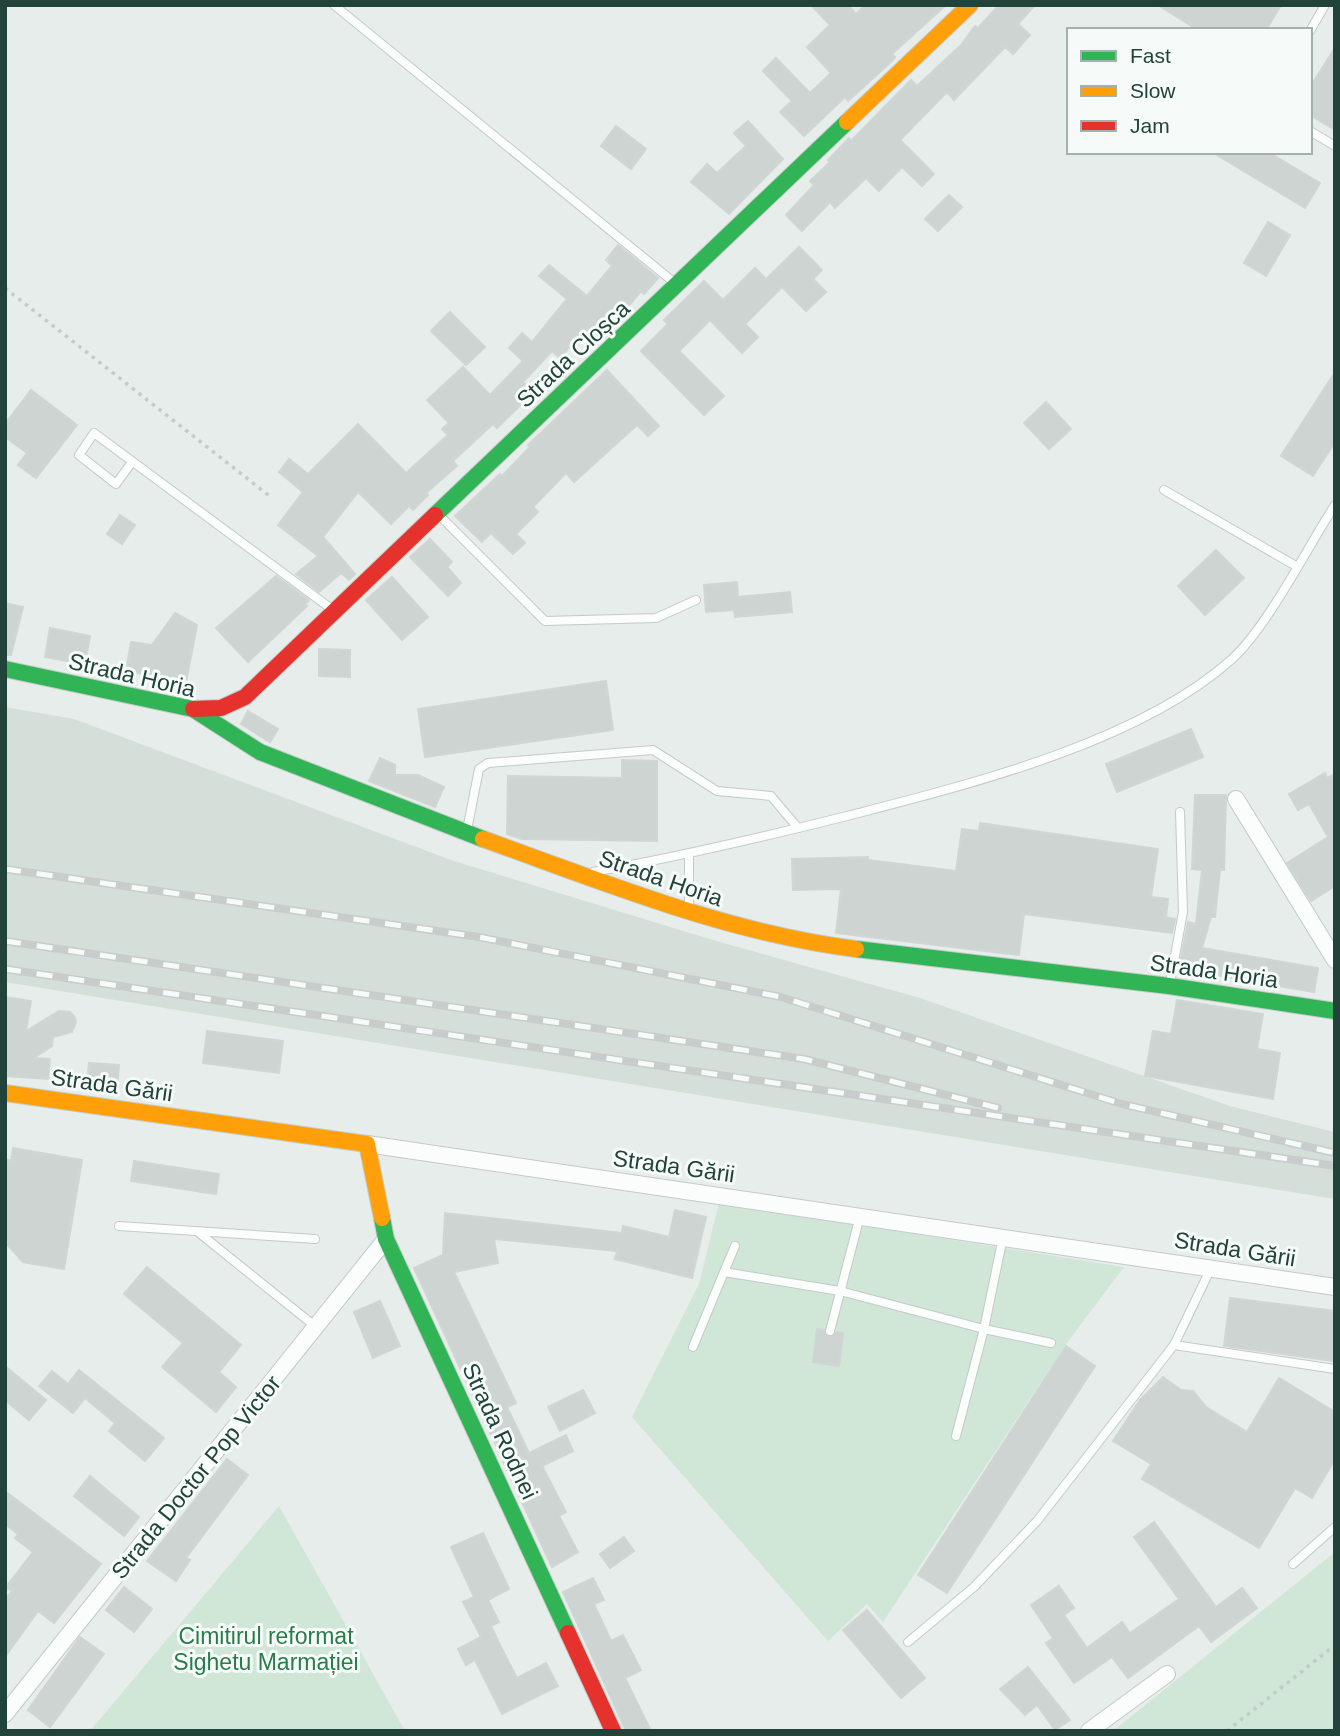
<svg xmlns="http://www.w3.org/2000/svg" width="1340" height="1736" viewBox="0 0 1340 1736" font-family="Arial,sans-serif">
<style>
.built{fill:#d5dfda}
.green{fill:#d0e6d6}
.building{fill:#ced4d2;stroke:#d0d6d3;stroke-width:2}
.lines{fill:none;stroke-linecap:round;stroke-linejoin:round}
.lane-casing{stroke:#c4cac7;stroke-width:10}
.street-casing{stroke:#c4cac7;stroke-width:18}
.fast-casing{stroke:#c3cbc8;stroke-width:18}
.slow-casing{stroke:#c3cbc8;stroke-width:18}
.jam-casing{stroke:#c3cbc8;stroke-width:18}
.path{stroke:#c2ccca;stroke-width:3.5;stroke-dasharray:3.5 5;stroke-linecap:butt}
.lane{stroke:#fbfcfc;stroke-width:8}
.street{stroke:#fbfcfc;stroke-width:16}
.fast{stroke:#30b455;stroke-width:16}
.slow{stroke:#ff9f0a;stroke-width:16}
.jam{stroke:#e5322d;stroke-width:16}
.rail-casing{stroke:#c8cdcb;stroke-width:8}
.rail{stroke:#f6fbf9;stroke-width:5;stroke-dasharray:16;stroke-linecap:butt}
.labels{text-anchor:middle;stroke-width:6;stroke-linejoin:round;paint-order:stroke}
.street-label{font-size:23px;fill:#22433a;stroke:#f6fbf9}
.park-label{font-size:23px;fill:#297d49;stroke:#f6fbf9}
</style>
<rect width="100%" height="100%" fill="#e7edea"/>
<path class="built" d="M 5,707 L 74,719 L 454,861 L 713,940 L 920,998 L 1230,1106 L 1335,1132 L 1335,1199 L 5,982 Z"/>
<g class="green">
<path d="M 719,1203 L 1124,1267 L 1066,1344 L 883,1622 L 867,1604 L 828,1641 L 632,1417 L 699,1284 Z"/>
<path d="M 279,1506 L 405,1731 L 90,1731 Z"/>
<path d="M 1335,1552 L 1335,1731 L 1113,1731 Z"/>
</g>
<g class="building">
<path d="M 811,5 L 848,5 L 856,14 L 865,5 L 946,5 L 892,54 L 895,57 L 892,61 L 848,101 L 845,97 L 804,136 L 780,112 L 792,101 L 763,71 L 776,58 L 810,93 L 831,73 L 807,47 L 830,25 Z"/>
<path d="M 999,5 L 1035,5 L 1018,24 L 1030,35 L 1013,54 L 1005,47 L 954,100 L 947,92 L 900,140 L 934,174 L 922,186 L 902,167 L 879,191 L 866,178 L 835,208 L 830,202 L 802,231 L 786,215 L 814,185 L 810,181 L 830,162 L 828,160 L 849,138 L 851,141 L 911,80 L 917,86 L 961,45 L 975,26 L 978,28 Z"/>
<path d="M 1158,5 L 1281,5 L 1266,30 L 1198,30 Z"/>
<path d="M 1335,48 L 1335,130 L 1310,115 L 1310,87 Z"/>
<path d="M 748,121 L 783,159 L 729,214 L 691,182 L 707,164 L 717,173 L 746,146 L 734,133 Z"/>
<path d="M 616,126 L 646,149 L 631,169 L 601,146 Z"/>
<path d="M 1212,152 L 1268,152 L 1320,183 L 1305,208 Z"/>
<path d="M 949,195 L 962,207 L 938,231 L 925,219 Z"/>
<path d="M 1268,222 L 1290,235 L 1266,276 L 1244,263 Z"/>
<path d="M 618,245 L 658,278 L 644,294 L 641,291 L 622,314 L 618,311 L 595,338 L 584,330 L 560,358 L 552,351 L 523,382 L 534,392 L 497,428 L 493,424 L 453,461 L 457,466 L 426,493 L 428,495 L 413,510 L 409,506 L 391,524 L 358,492 L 323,537 L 355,574 L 349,580 L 341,573 L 319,592 L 296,574 L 318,556 L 278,525 L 303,492 L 279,472 L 289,459 L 308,474 L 358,424 L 406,473 L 448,435 L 442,429 L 449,423 L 427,400 L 463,367 L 490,395 L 523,361 L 509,348 L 522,333 L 532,342 L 567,299 L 539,276 L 549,265 L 587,296 L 612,266 L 606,260 Z"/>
<path d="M 799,247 L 822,270 L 813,279 L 826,292 L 806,311 L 782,287 L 745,324 L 758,337 L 742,353 L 710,320 L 679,351 L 724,396 L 704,415 L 641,351 L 668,324 L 664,320 L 704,281 L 723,300 L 755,268 L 766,279 Z"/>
<path d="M 450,312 L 485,347 L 466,365 L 431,331 Z"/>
<path d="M 607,370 L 659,426 L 648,436 L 637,425 L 574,482 L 566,473 L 533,507 L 538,512 L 516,534 L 525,543 L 513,554 L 491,533 L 482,542 L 455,516 L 500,474 L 502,476 L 530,447 L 528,445 Z"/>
<path d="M 1335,372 L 1335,442 L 1313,476 L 1281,456 Z"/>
<path d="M 31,390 L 77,425 L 36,478 L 18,465 L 27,453 L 5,437 L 5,424 Z"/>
<path d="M 1046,402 L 1071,429 L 1049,449 L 1024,423 Z"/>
<path d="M 120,515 L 135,525 L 122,544 L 107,534 Z"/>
<path d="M 430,539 L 452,562 L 447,567 L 461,583 L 448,596 L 410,557 Z"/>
<path d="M 1216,550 L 1244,578 L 1205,615 L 1178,586 Z"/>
<path d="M 276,576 L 309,600 L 305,604 L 307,606 L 248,662 L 216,628 Z"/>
<path d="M 392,577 L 428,617 L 402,640 L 366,600 Z"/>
<path d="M 737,582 L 738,597 L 790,592 L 792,612 L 735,617 L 734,610 L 706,612 L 704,585 Z"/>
<path d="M 5,603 L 23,607 L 11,655 L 5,655 Z"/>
<path d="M 175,613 L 197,625 L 186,682 L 126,671 L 131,642 L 152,645 Z"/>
<path d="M 50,628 L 90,636 L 86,658 L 74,656 L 73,662 L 45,657 Z"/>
<path d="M 319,649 L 350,650 L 350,677 L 319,676 Z"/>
<path d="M 606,681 L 613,730 L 425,757 L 418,709 Z"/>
<path d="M 248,711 L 278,729 L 270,742 L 241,724 Z"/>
<path d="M 1191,729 L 1203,757 L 1117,792 L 1106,764 Z"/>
<path d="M 380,758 L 395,765 L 395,775 L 418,775 L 444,787 L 435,807 L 369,781 Z"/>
<path d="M 622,760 L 657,761 L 657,841 L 522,839 L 507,834 L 508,776 L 622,778 Z"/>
<path d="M 1325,773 L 1327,778 L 1335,774 L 1335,886 L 1311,901 L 1287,863 L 1328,837 L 1309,804 L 1298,810 L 1289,794 Z"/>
<path d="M 1195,795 L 1226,795 L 1224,870 L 1220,870 L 1215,917 L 1211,917 L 1202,948 L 1318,968 L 1314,992 L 1197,972 L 1196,977 L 1178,974 L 1188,922 L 1196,924 L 1202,870 L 1192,869 Z"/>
<path d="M 980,823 L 1158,849 L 1151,897 L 1168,899 L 1166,917 L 1175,919 L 1172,933 L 1024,914 L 1019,955 L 836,933 L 841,889 L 793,890 L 792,859 L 868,857 L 868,860 L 956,871 L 962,829 L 979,831 Z"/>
<path d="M 5,997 L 31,1001 L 26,1031 L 59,1011 L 70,1012 L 74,1016 L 76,1022 L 72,1032 L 53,1037 L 52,1046 L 34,1058 L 50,1059 L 48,1079 L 5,1076 Z"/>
<path d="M 1177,1000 L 1263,1014 L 1257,1049 L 1280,1053 L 1273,1099 L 1145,1076 L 1153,1031 L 1171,1034 Z"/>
<path d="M 207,1031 L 283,1041 L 279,1073 L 203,1063 Z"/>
<path d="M 89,1063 L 119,1065 L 117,1088 L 87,1085 Z"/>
<path d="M 13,1148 L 82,1160 L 64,1269 L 23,1262 L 5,1242 L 5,1159 L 11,1161 Z"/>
<path d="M 134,1161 L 219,1174 L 216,1194 L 131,1181 Z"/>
<path d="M 675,1210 L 706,1217 L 692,1278 L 615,1259 L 617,1251 L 494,1239 L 498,1263 L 454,1272 L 516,1403 L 507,1407 L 529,1453 L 566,1435 L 573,1451 L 542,1466 L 566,1512 L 559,1516 L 578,1552 L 552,1567 L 414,1268 L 443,1255 L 445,1213 L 622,1233 L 623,1226 L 669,1237 Z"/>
<path d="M 147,1267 L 241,1345 L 219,1372 L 236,1387 L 216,1412 L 162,1367 L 183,1343 L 124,1294 Z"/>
<path d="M 1230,1298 L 1335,1311 L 1335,1361 L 1224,1346 Z"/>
<path d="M 380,1301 L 400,1346 L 373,1358 L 354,1312 Z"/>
<path d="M 817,1329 L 824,1330 L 829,1337 L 837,1332 L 843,1333 L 839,1366 L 813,1362 Z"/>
<path d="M 1066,1346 L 1095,1366 L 947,1593 L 918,1575 Z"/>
<path d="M 5,1366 L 46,1400 L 29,1420 L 5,1400 Z"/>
<path d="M 79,1370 L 164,1438 L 145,1461 L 109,1431 L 115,1423 L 85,1398 L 73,1413 L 39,1386 L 52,1371 L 68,1384 Z"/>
<path d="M 1163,1377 L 1181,1390 L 1193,1391 L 1206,1407 L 1247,1432 L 1279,1378 L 1335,1412 L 1335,1459 L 1312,1498 L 1295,1488 L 1259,1548 L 1142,1479 L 1151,1464 L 1113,1441 L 1140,1400 Z"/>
<path d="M 583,1390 L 595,1413 L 560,1431 L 548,1407 Z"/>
<path d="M 227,1459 L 248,1475 L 186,1558 L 190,1560 L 176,1581 L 147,1561 Z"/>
<path d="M 90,1476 L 139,1517 L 124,1536 L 74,1496 Z"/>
<path d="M 5,1491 L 101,1564 L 54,1623 L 38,1611 L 5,1657 L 5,1600 L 12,1591 L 6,1587 L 33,1552 L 15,1538 L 18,1534 L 5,1524 Z"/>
<path d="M 1154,1522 L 1216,1607 L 1242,1588 L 1257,1608 L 1211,1642 L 1199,1626 L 1128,1678 L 1112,1657 L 1074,1683 L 1046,1643 L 1053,1638 L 1031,1605 L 1059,1586 L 1074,1608 L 1064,1615 L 1087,1648 L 1122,1622 L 1130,1633 L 1179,1599 L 1134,1537 Z"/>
<path d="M 483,1533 L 509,1589 L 488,1600 L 499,1622 L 491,1626 L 501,1647 L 517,1678 L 546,1663 L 558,1686 L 502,1714 L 475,1660 L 466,1665 L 458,1649 L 481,1637 L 463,1602 L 474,1597 L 451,1547 Z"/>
<path d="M 624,1537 L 634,1551 L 610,1568 L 600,1554 Z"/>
<path d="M 593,1578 L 604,1600 L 594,1604 L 611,1641 L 623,1635 L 641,1670 L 625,1678 L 651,1731 L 626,1731 L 563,1592 Z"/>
<path d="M 124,1587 L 152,1609 L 134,1632 L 106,1610 Z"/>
<path d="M 867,1610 L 925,1678 L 901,1698 L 843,1630 Z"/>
<path d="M 80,1637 L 104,1654 L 50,1727 L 28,1710 Z"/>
<path d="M 1028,1667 L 1070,1720 L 1055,1730 L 1037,1705 L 1025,1715 L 1000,1689 Z"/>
</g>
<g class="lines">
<g class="lane-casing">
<g id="lane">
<path d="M 334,5 L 676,284"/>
<path d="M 1310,31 L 1325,5"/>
<path d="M 1310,131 L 1335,146"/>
<path d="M 132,462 L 116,484 L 79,455 L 94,433 L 333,610"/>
<path d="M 1164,490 L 1296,566"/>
<path d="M 438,514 L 545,621 L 656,618 L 696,600"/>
<path d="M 467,830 L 479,769 L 488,763 L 653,750 L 717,791 L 771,796 L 798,828"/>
<path d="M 689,855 L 689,912"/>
<path d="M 593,872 C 679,857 763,837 847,816 C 967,785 1139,743 1232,659 C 1268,626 1307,548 1335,505"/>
<path d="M 1170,983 L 1183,912 L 1180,812"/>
<path d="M 119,1226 L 315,1239"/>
<path d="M 198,1232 L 316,1327"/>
<path d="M 1003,1237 L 984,1329 L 1051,1343"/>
<path d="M 724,1272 L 735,1246"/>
<path d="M 830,1331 L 860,1216"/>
<path d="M 1174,1345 L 1335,1369"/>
<path d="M 693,1347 L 724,1272 L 840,1291 L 984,1329 L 956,1436"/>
<path d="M 1293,1564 L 1335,1527"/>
<path d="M 908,1642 L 974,1587 L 1037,1521 L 1174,1345 L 1211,1268"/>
</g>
</g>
<g class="street-casing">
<g id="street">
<path d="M 1236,799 L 1335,960"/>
<path d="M 367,1144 L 1335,1287"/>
<path d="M 5,1714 L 386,1239"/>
<path d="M 1089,1731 L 1167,1674"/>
</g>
</g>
<g class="fast-casing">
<g id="fast">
<path d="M 435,515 L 847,122"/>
<path d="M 5,669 L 193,709 L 260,752 L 483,839"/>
<path d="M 856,949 L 1169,986 L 1335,1011"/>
<path d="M 382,1218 L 386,1239 L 568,1633"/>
</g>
</g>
<g class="slow-casing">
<g id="slow">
<path d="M 847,122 L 970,5"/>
<path d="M 483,839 C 606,883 727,933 856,949"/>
<path d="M 5,1093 L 367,1144 L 382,1218"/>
</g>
</g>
<g class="jam-casing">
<g id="jam">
<path d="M 193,709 L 221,708 L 245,697 L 435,515"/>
<path d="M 568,1633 L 613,1731"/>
</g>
</g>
<g class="path">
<path d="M 5,288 L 272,498"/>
<path d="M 1227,1731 L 1335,1645"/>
</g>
<use href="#lane" class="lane"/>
<use href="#street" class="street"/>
<use href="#fast" class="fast"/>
<use href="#slow" class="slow"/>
<use href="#jam" class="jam"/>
<g class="rail-casing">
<g id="rail">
<path d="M 5,869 L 479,937 L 781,997 L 1122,1104 L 1335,1153"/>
<path d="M 5,941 L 804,1059 L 998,1108"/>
<path d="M 5,969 L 1335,1166"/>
</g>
</g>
<use href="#rail" class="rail"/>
</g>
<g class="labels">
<g class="street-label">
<text transform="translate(573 354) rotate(-43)" y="8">Strada Cloșca</text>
<text transform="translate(132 675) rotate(13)" y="8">Strada Horia</text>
<text transform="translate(661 878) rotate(19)" y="8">Strada Horia</text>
<text transform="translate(1214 971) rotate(8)" y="8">Strada Horia</text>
<text transform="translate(112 1085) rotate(8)" y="8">Strada Gării</text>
<text transform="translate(674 1166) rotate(8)" y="8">Strada Gării</text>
<text transform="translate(1235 1249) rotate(9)" y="8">Strada Gării</text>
<text transform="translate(500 1431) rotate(65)" y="8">Strada Rodnei</text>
<text transform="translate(196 1477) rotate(-51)" y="8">Strada Doctor Pop Victor</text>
</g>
<g class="park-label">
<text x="266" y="1644">Cimitirul reformat<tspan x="266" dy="26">Sighetu Marmației</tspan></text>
</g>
</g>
<rect width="1340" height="1736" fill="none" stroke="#22433a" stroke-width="14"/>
<rect x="1067" y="28" width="245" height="126" fill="#f6fbf9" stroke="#a1b1ad" stroke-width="2"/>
<rect x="1081" y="51" width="35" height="10" fill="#30b455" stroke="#a1b1ad" stroke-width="2"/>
<text x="1130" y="63" font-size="21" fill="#22433a">Fast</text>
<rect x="1081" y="86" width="35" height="10" fill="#ff9f0a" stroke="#a1b1ad" stroke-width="2"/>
<text x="1130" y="98" font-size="21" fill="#22433a">Slow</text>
<rect x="1081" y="121" width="35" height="10" fill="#e5322d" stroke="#a1b1ad" stroke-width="2"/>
<text x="1130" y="133" font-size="21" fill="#22433a">Jam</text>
</svg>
